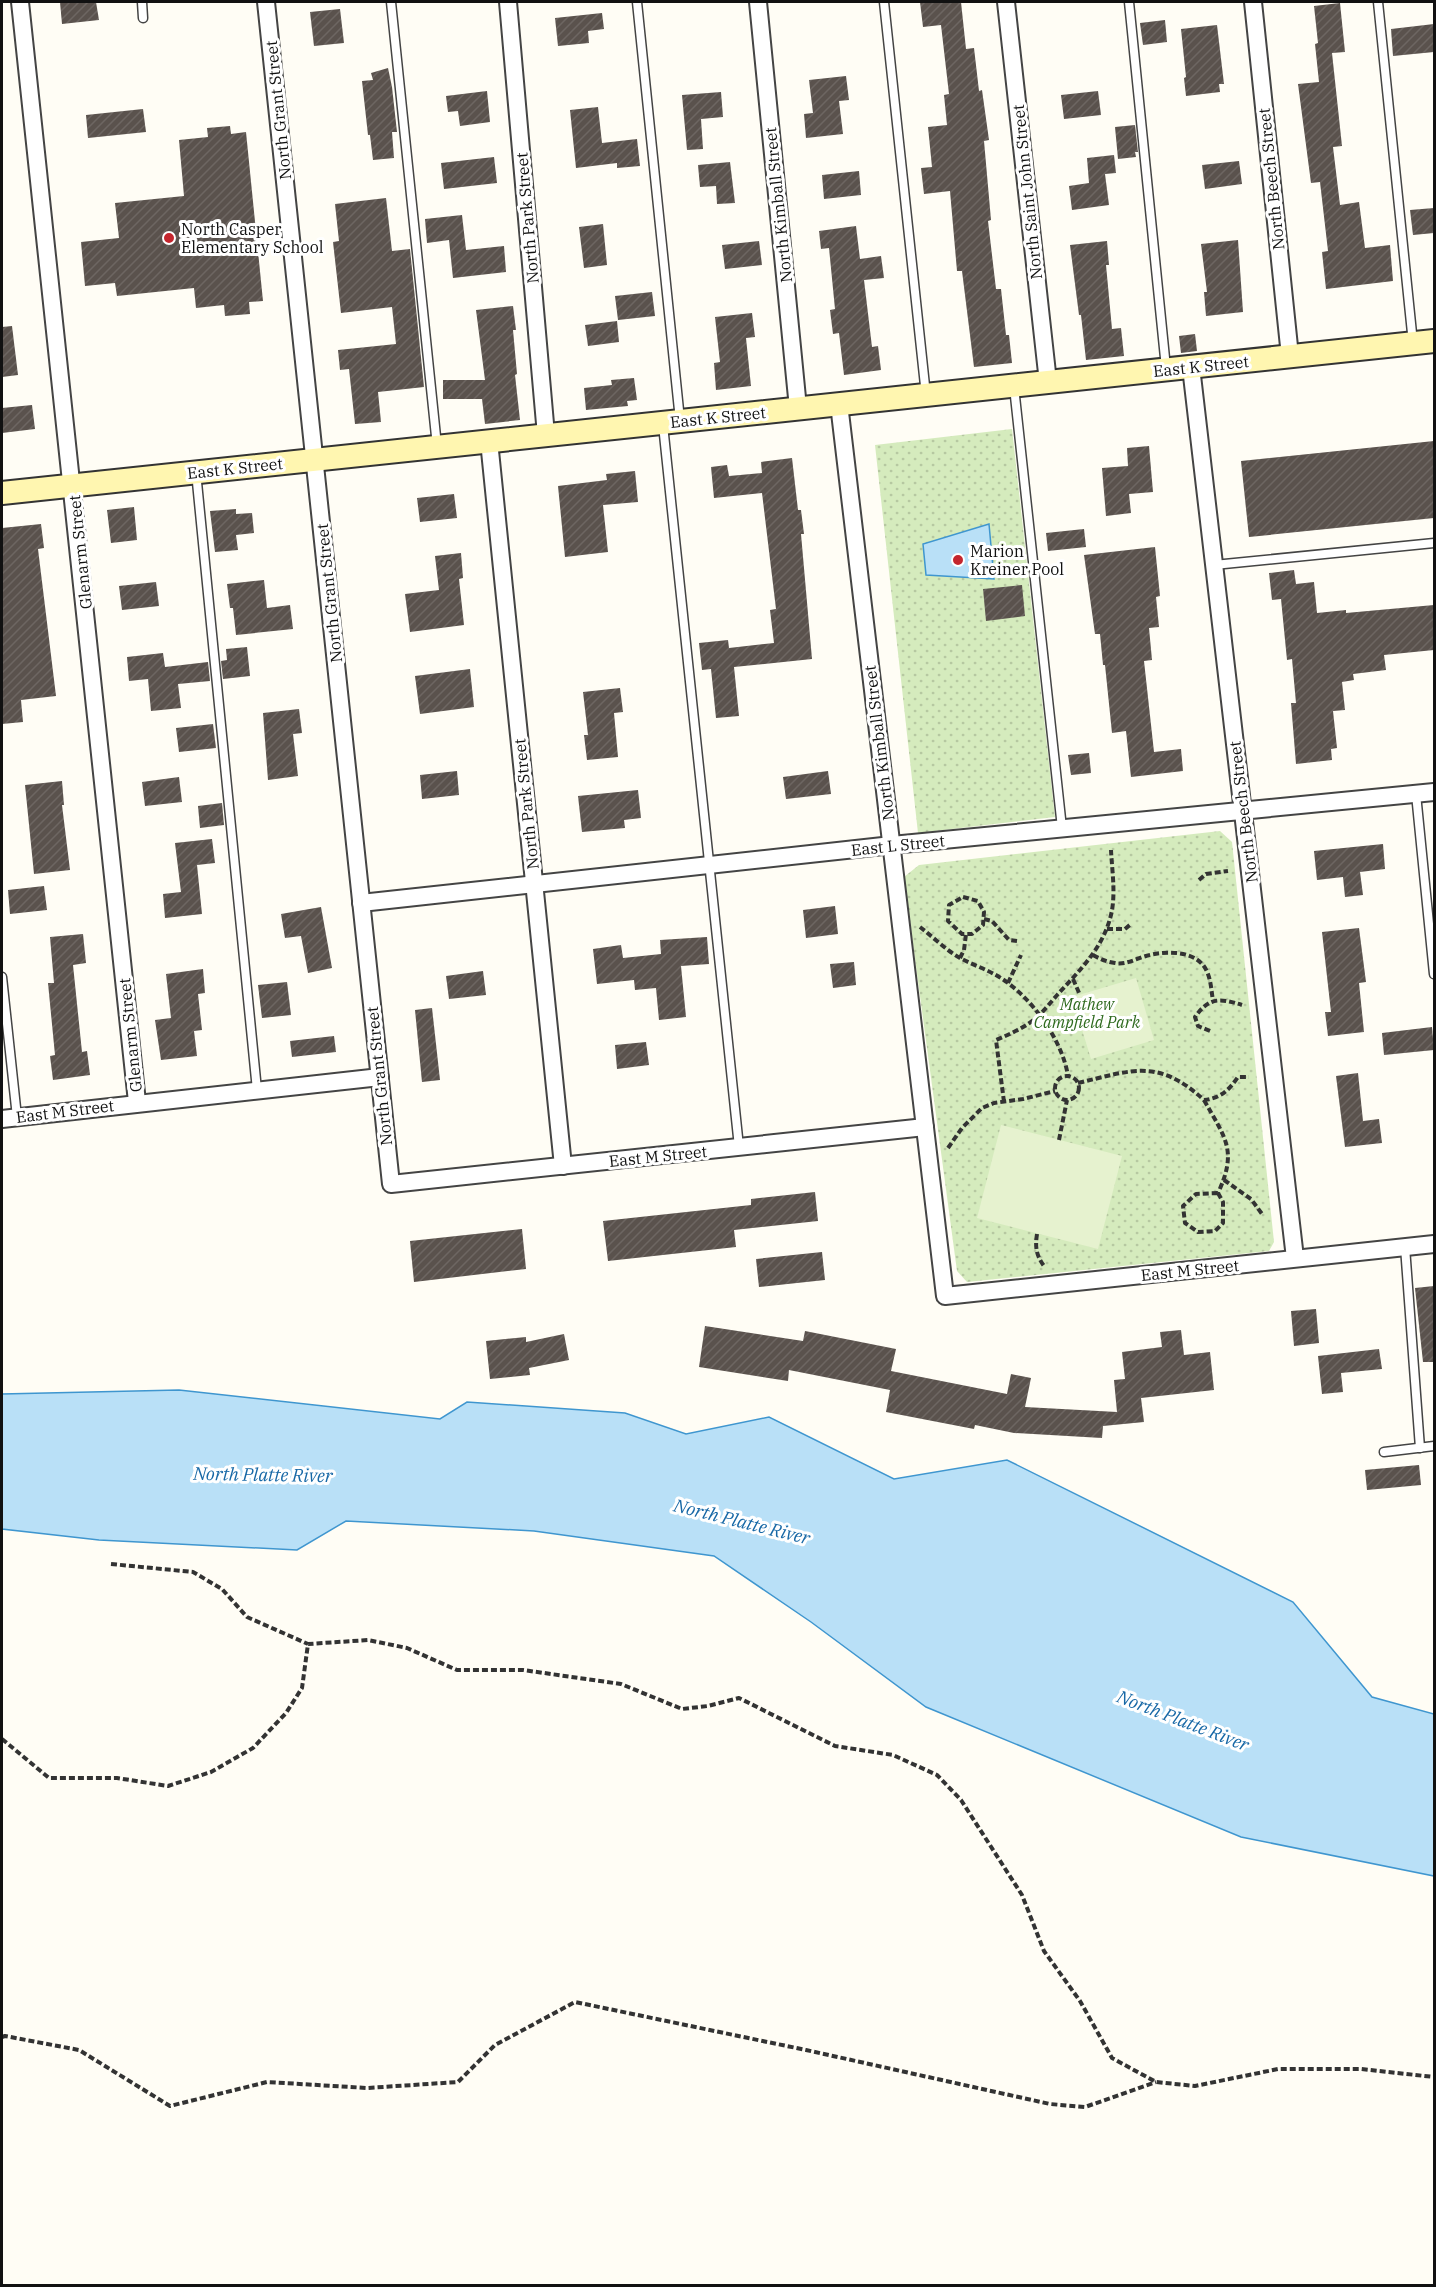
<svg xmlns="http://www.w3.org/2000/svg" width="1436" height="2287" viewBox="0 0 1436 2287" font-family="'IBM Plex Serif',serif">
<style>
.park{fill:url(#park-dots)}
.pitch{fill:#e6f2cf}
.water{fill:#b9e0f7;stroke:#3f96cf;stroke-width:1.5}
.building{fill:url(#building-hatch)}
.lines{fill:none;stroke-linecap:round;stroke-linejoin:round}
.lane-casing{stroke:#444;stroke-width:11}
.street-casing{stroke:#444;stroke-width:20}
.secondary-casing{stroke:#333;stroke-width:26}
.path{stroke:#333;stroke-width:4;stroke-dasharray:6 3;stroke-linecap:butt}
.lane{stroke:#fff;stroke-width:8}
.street{stroke:#fff;stroke-width:16}
.secondary{stroke:#fff6b0;stroke-width:22}
.poi-dot{fill:#c4262e;stroke:#fff;stroke-width:2}
.labels{text-anchor:middle;stroke-width:6;stroke-linejoin:round;paint-order:stroke}
.street-label{font-size:16px;fill:#111;stroke:#fff}
.poi-label{font-size:16px;fill:#111;stroke:#fff;text-anchor:start}
.park-label{font-size:16px;font-style:italic;fill:#2f6b1f;stroke:#fff}
.water-label{font-size:18px;font-style:italic;fill:#1768a6;stroke:#fff}
</style>
<defs>
<pattern id="park-dots" width="8" height="8" patternUnits="userSpaceOnUse" patternTransform="scale(1.5)"><rect width="8" height="8" fill="#d5ebbd"/><path d="M2 2h.1M6 6h.1" fill="none" stroke="#b6c8a1" stroke-width="1.8" stroke-linecap="round"/></pattern>
<pattern id="building-hatch" width="6" height="6" patternUnits="userSpaceOnUse" patternTransform="scale(1.5)"><rect width="6" height="6" fill="#5a524d"/><path d="M-1 1l2-2M0 6l6-6M5 7l2-2" fill="none" stroke="#6d6662"/></pattern>
</defs>
<rect width="100%" height="100%" fill="#fffdf5"/>
<g class="park">
<path d="M 1012,429 L 1055,817 L 918,833 L 875,445 Z"/>
<path d="M 1220,831 L 1232,842 L 1274,1242 L 1269,1251 L 967,1282 L 957,1271 L 904,877 L 919,865 Z"/>
</g>
<g class="pitch">
<path d="M 1136,978 L 1154,1040 L 1091,1059 L 1072,997 Z"/>
<path d="M 1001,1125 L 1122,1156 L 1098,1249 L 977,1218 Z"/>
</g>
<g class="water">
<path d="M 989,524 L 994,579 L 926,575 L 923,544 Z"/>
<path d="M 179,1390 L 440,1419 L 467,1402 L 625,1413 L 686,1434 L 769,1417 L 894,1479 L 1007,1460 L 1293,1602 L 1372,1697 L 1434,1714 L 1434,1876 L 1241,1837 L 926,1707 L 811,1622 L 714,1556 L 534,1531 L 346,1521 L 297,1550 L 99,1540 L 2,1529 L 2,1394 Z"/>
</g>
<g class="building">
<path d="M 60,2 L 96,2 L 99,20 L 62,24 Z"/>
<path d="M 920,2 L 961,2 L 966,49 L 974,48 L 979,91 L 982,90 L 989,140 L 984,141 L 991,220 L 988,221 L 996,289 L 1001,289 L 1006,335 L 1009,335 L 1012,363 L 974,367 L 962,271 L 957,271 L 950,191 L 924,194 L 921,168 L 932,167 L 928,127 L 947,125 L 944,95 L 949,94 L 941,25 L 923,27 Z"/>
<path d="M 1340,3 L 1345,52 L 1332,53 L 1342,146 L 1333,147 L 1340,205 L 1359,202 L 1365,248 L 1390,245 L 1393,281 L 1326,289 L 1322,252 L 1328,251 L 1320,182 L 1311,183 L 1298,84 L 1319,82 L 1315,44 L 1318,43 L 1314,6 Z"/>
<path d="M 340,9 L 344,43 L 314,46 L 310,12 Z"/>
<path d="M 602,13 L 604,29 L 588,31 L 589,43 L 558,46 L 555,18 Z"/>
<path d="M 1165,20 L 1167,42 L 1143,45 L 1140,23 Z"/>
<path d="M 1434,24 L 1434,52 L 1393,56 L 1391,29 Z"/>
<path d="M 1217,25 L 1224,84 L 1219,84 L 1220,92 L 1186,96 L 1184,78 L 1186,77 L 1181,29 Z"/>
<path d="M 388,68 L 392,87 L 397,132 L 392,132 L 394,158 L 373,160 L 370,135 L 368,135 L 362,81 L 373,80 L 371,73 Z"/>
<path d="M 846,76 L 849,100 L 839,101 L 843,134 L 806,138 L 804,114 L 813,113 L 809,80 Z"/>
<path d="M 487,91 L 490,122 L 460,126 L 458,111 L 448,112 L 446,96 Z"/>
<path d="M 1098,91 L 1101,115 L 1064,119 L 1061,95 Z"/>
<path d="M 721,92 L 723,117 L 701,119 L 703,149 L 687,150 L 682,95 Z"/>
<path d="M 598,107 L 602,143 L 637,139 L 640,166 L 617,168 L 617,163 L 576,168 L 570,110 Z"/>
<path d="M 143,109 L 146,132 L 88,138 L 86,115 Z"/>
<path d="M 1135,125 L 1138,152 L 1135,152 L 1136,157 L 1118,159 L 1115,127 Z"/>
<path d="M 230,126 L 231,134 L 246,132 L 263,301 L 249,302 L 250,314 L 225,316 L 224,305 L 196,308 L 194,288 L 117,296 L 115,283 L 85,286 L 81,242 L 119,238 L 115,203 L 184,196 L 179,140 L 208,137 L 207,128 Z"/>
<path d="M 1114,155 L 1116,173 L 1105,174 L 1109,205 L 1072,210 L 1069,186 L 1089,183 L 1087,158 Z"/>
<path d="M 494,157 L 497,183 L 444,189 L 441,163 Z"/>
<path d="M 1239,161 L 1242,184 L 1205,189 L 1202,165 Z"/>
<path d="M 730,162 L 735,203 L 717,204 L 716,186 L 700,187 L 698,165 Z"/>
<path d="M 859,171 L 861,195 L 824,199 L 822,175 Z"/>
<path d="M 386,198 L 392,251 L 410,249 L 424,387 L 378,392 L 381,422 L 355,424 L 349,369 L 340,370 L 338,350 L 396,344 L 392,307 L 341,313 L 333,242 L 339,241 L 335,204 Z"/>
<path d="M 1434,208 L 1434,233 L 1413,235 L 1410,210 Z"/>
<path d="M 462,215 L 466,250 L 504,246 L 506,272 L 453,278 L 449,240 L 427,243 L 425,219 Z"/>
<path d="M 603,224 L 607,265 L 584,268 L 579,227 Z"/>
<path d="M 856,226 L 860,259 L 881,256 L 884,278 L 864,280 L 872,347 L 878,346 L 881,370 L 844,375 L 839,333 L 833,334 L 830,310 L 835,309 L 829,248 L 821,249 L 819,231 Z"/>
<path d="M 1238,240 L 1243,312 L 1206,316 L 1204,292 L 1207,292 L 1201,244 Z"/>
<path d="M 759,241 L 762,265 L 725,269 L 722,245 Z"/>
<path d="M 1107,241 L 1109,265 L 1106,265 L 1112,329 L 1121,328 L 1124,356 L 1086,360 L 1081,315 L 1079,315 L 1070,245 Z"/>
<path d="M 652,292 L 655,316 L 618,320 L 615,296 Z"/>
<path d="M 513,306 L 516,330 L 513,330 L 517,374 L 515,375 L 520,420 L 485,424 L 482,399 L 443,399 L 443,380 L 485,380 L 476,310 Z"/>
<path d="M 752,313 L 755,337 L 746,338 L 751,386 L 716,390 L 714,363 L 720,362 L 715,317 Z"/>
<path d="M 617,321 L 619,342 L 588,346 L 585,325 Z"/>
<path d="M 12,326 L 18,375 L 2,377 L 2,327 Z"/>
<path d="M 1195,334 L 1197,351 L 1181,353 L 1179,336 Z"/>
<path d="M 634,378 L 637,400 L 627,401 L 628,406 L 586,410 L 584,388 L 612,385 L 611,380 Z"/>
<path d="M 32,405 L 35,429 L 2,433 L 2,408 Z"/>
<path d="M 1434,441 L 1434,518 L 1249,537 L 1241,461 Z"/>
<path d="M 1149,446 L 1153,492 L 1129,494 L 1131,513 L 1106,516 L 1102,468 L 1128,466 L 1127,448 Z"/>
<path d="M 792,458 L 798,510 L 801,510 L 804,534 L 801,534 L 812,659 L 734,667 L 739,716 L 716,718 L 711,669 L 702,670 L 699,643 L 728,640 L 729,648 L 774,643 L 770,610 L 776,609 L 762,493 L 714,498 L 711,467 L 727,465 L 729,476 L 762,473 L 761,462 Z"/>
<path d="M 635,471 L 638,502 L 603,505 L 608,552 L 565,557 L 558,486 L 607,480 L 606,474 Z"/>
<path d="M 454,494 L 457,518 L 420,522 L 417,498 Z"/>
<path d="M 134,507 L 137,540 L 111,543 L 107,510 Z"/>
<path d="M 236,509 L 236,514 L 252,513 L 254,533 L 236,535 L 238,550 L 215,552 L 210,511 Z"/>
<path d="M 41,524 L 44,548 L 38,549 L 56,696 L 21,700 L 23,722 L 2,724 L 2,528 Z"/>
<path d="M 1084,529 L 1086,547 L 1048,551 L 1046,533 Z"/>
<path d="M 1155,547 L 1160,596 L 1156,597 L 1159,627 L 1149,628 L 1152,660 L 1144,661 L 1154,752 L 1181,749 L 1183,771 L 1131,777 L 1126,731 L 1112,733 L 1105,665 L 1103,665 L 1100,634 L 1095,634 L 1084,555 Z"/>
<path d="M 461,553 L 463,578 L 459,579 L 464,625 L 410,632 L 405,594 L 439,590 L 435,556 Z"/>
<path d="M 1294,570 L 1296,584 L 1314,582 L 1317,613 L 1346,610 L 1346,613 L 1434,605 L 1434,650 L 1384,655 L 1386,670 L 1353,674 L 1354,680 L 1342,682 L 1345,710 L 1333,711 L 1337,748 L 1331,749 L 1332,760 L 1296,764 L 1291,703 L 1296,703 L 1292,659 L 1287,660 L 1281,599 L 1272,600 L 1269,573 Z"/>
<path d="M 264,580 L 267,608 L 290,605 L 293,629 L 236,635 L 233,608 L 230,608 L 227,584 Z"/>
<path d="M 156,582 L 159,606 L 122,610 L 119,586 Z"/>
<path d="M 1022,585 L 1025,616 L 986,621 L 983,589 Z"/>
<path d="M 247,647 L 250,676 L 223,679 L 221,661 L 227,660 L 226,649 Z"/>
<path d="M 163,653 L 165,667 L 208,662 L 210,681 L 178,684 L 181,708 L 151,711 L 148,679 L 129,681 L 127,657 Z"/>
<path d="M 470,669 L 474,707 L 420,714 L 415,676 Z"/>
<path d="M 620,688 L 623,712 L 614,713 L 618,757 L 587,760 L 584,735 L 588,735 L 583,692 Z"/>
<path d="M 299,709 L 302,733 L 293,734 L 298,776 L 268,780 L 263,713 Z"/>
<path d="M 213,724 L 216,748 L 179,752 L 176,728 Z"/>
<path d="M 1089,753 L 1091,773 L 1071,775 L 1068,755 Z"/>
<path d="M 457,771 L 459,795 L 422,799 L 420,775 Z"/>
<path d="M 828,771 L 831,794 L 786,799 L 783,777 Z"/>
<path d="M 179,777 L 182,802 L 145,806 L 142,782 Z"/>
<path d="M 62,781 L 64,805 L 62,805 L 70,870 L 34,874 L 25,785 Z"/>
<path d="M 638,790 L 641,818 L 624,820 L 625,828 L 582,832 L 578,796 Z"/>
<path d="M 222,803 L 224,825 L 200,828 L 198,806 Z"/>
<path d="M 212,839 L 215,863 L 197,865 L 202,914 L 165,918 L 163,894 L 181,892 L 175,843 Z"/>
<path d="M 1383,844 L 1385,869 L 1360,872 L 1363,895 L 1345,897 L 1343,877 L 1317,880 L 1314,851 Z"/>
<path d="M 44,886 L 47,910 L 10,914 L 8,890 Z"/>
<path d="M 835,906 L 838,934 L 806,938 L 803,910 Z"/>
<path d="M 321,907 L 332,968 L 308,973 L 301,936 L 285,938 L 281,914 Z"/>
<path d="M 1359,928 L 1366,982 L 1359,983 L 1364,1032 L 1328,1036 L 1325,1012 L 1331,1012 L 1322,932 Z"/>
<path d="M 83,934 L 86,963 L 73,965 L 82,1052 L 87,1051 L 90,1075 L 53,1080 L 50,1056 L 55,1055 L 48,983 L 54,983 L 50,937 Z"/>
<path d="M 707,937 L 709,964 L 681,966 L 686,1017 L 659,1020 L 656,988 L 635,990 L 634,980 L 597,984 L 593,949 L 621,945 L 623,958 L 661,954 L 660,940 Z"/>
<path d="M 854,962 L 856,985 L 833,988 L 830,964 Z"/>
<path d="M 203,969 L 205,993 L 198,994 L 202,1030 L 194,1031 L 197,1056 L 161,1060 L 155,1020 L 171,1018 L 166,974 Z"/>
<path d="M 483,971 L 486,995 L 449,999 L 446,976 Z"/>
<path d="M 287,982 L 291,1015 L 262,1018 L 258,985 Z"/>
<path d="M 432,1008 L 440,1080 L 422,1082 L 415,1010 Z"/>
<path d="M 1432,1027 L 1434,1050 L 1384,1055 L 1382,1033 Z"/>
<path d="M 334,1036 L 336,1052 L 292,1057 L 290,1041 Z"/>
<path d="M 646,1042 L 649,1065 L 617,1069 L 615,1045 Z"/>
<path d="M 1358,1073 L 1363,1121 L 1379,1119 L 1382,1143 L 1345,1147 L 1336,1076 Z"/>
<path d="M 815,1192 L 818,1221 L 734,1230 L 736,1247 L 608,1261 L 603,1221 L 751,1205 L 751,1199 Z"/>
<path d="M 522,1229 L 526,1269 L 414,1282 L 410,1241 Z"/>
<path d="M 822,1252 L 825,1280 L 759,1287 L 756,1259 Z"/>
<path d="M 1434,1286 L 1434,1362 L 1423,1362 L 1415,1288 Z"/>
<path d="M 1316,1309 L 1319,1343 L 1294,1346 L 1291,1311 Z"/>
<path d="M 705,1326 L 803,1341 L 805,1331 L 896,1349 L 891,1371 L 1007,1394 L 1011,1374 L 1031,1378 L 1025,1407 L 1117,1412 L 1114,1380 L 1125,1379 L 1122,1352 L 1162,1347 L 1160,1332 L 1181,1330 L 1184,1355 L 1210,1352 L 1214,1390 L 1141,1398 L 1144,1422 L 1103,1426 L 1102,1438 L 1014,1433 L 975,1425 L 974,1429 L 886,1412 L 890,1390 L 789,1370 L 788,1381 L 699,1367 Z"/>
<path d="M 564,1334 L 569,1360 L 529,1368 L 530,1375 L 490,1379 L 486,1341 L 526,1337 L 526,1342 Z"/>
<path d="M 1379,1349 L 1382,1369 L 1341,1373 L 1343,1392 L 1322,1394 L 1318,1356 Z"/>
<path d="M 1419,1465 L 1421,1485 L 1367,1490 L 1365,1470 Z"/>
</g>
<g class="lines">
<g class="lane-casing">
<g id="lane">
<path d="M 142,2 L 143,18"/>
<path d="M 391,2 L 437,446"/>
<path d="M 637,2 L 680,420"/>
<path d="M 884,2 L 926,395"/>
<path d="M 1129,2 L 1166,368"/>
<path d="M 1378,2 L 1413,343"/>
<path d="M 1014,387 L 1062,828"/>
<path d="M 663,425 L 739,1147"/>
<path d="M 196,472 L 257,1090"/>
<path d="M 1214,565 L 1434,543"/>
<path d="M 1416,794 L 1434,974"/>
<path d="M 2,977 L 17,1117"/>
<path d="M 1405,1247 L 1420,1448"/>
<path d="M 1384,1452 L 1434,1446"/>
</g>
</g>
<g class="street-casing">
<g id="street">
<path d="M 20,2 L 137,1102"/>
<path d="M 266,2 L 391,1184 L 925,1127"/>
<path d="M 508,2 L 546,435"/>
<path d="M 758,2 L 798,408"/>
<path d="M 1006,2 L 1048,382"/>
<path d="M 1253,2 L 1290,356"/>
<path d="M 1191,367 L 1295,1258"/>
<path d="M 839,404 L 945,1296 L 1434,1244"/>
<path d="M 489,441 L 563,1166"/>
<path d="M 361,903 L 892,845 L 1434,792"/>
<path d="M 2,1119 L 380,1077"/>
</g>
</g>
<g class="secondary-casing">
<path id="secondary" d="M 2,493 L 1434,341"/>
</g>
<g class="path">
<path d="M 1199,880 L 1206,874 L 1228,871"/>
<path d="M 963,897 L 978,901 L 984,912 L 983,925 L 972,934 L 962,934 L 948,921 L 949,905 Z"/>
<path d="M 984,919 L 992,921 L 1009,940 L 1017,941"/>
<path d="M 920,927 C 933,937 946,950 960,958 C 971,964 983,968 994,974 C 1028,992 1062,1038 1068,1076"/>
<path d="M 1107,929 L 1125,929 L 1131,924"/>
<path d="M 1093,955 C 1100,959 1107,962 1115,963 C 1126,965 1135,959 1146,956 C 1163,951 1191,950 1203,965 C 1211,975 1211,989 1213,1001"/>
<path d="M 960,958 L 964,950 L 966,934"/>
<path d="M 1073,979 L 1080,995"/>
<path d="M 1008,983 L 1021,955"/>
<path d="M 1210,1031 L 1198,1026 L 1195,1017 C 1209,997 1220,998 1242,1005"/>
<circle cx="1067" cy="1088" r="12"/>
<path d="M 1078,1083 C 1133,1070 1158,1058 1204,1100 C 1221,1098 1229,1090 1238,1077 L 1249,1077"/>
<path d="M 1204,1100 C 1225,1138 1238,1150 1218,1193"/>
<path d="M 1004,1102 L 996,1040 C 1010,1034 1024,1028 1036,1018 C 1044,1011 1051,1002 1058,994 C 1080,970 1103,948 1111,915 C 1116,894 1112,871 1111,850"/>
<path d="M 1059,1140 L 1067,1100"/>
<path d="M 948,1148 L 962,1128 L 982,1108 L 994,1103 L 1023,1099 L 1055,1091"/>
<path d="M 1224,1180 L 1251,1199 L 1262,1214"/>
<path d="M 1218,1193 L 1223,1202 L 1223,1223 L 1215,1231 L 1198,1232 L 1185,1223 L 1183,1206 L 1196,1194 Z"/>
<path d="M 1037,1234 C 1035,1247 1036,1255 1044,1266"/>
<path d="M 111,1564 L 193,1572 L 222,1589 L 247,1617 L 308,1644"/>
<path d="M 2,1739 L 49,1778 L 117,1778 L 168,1786 L 211,1772 L 253,1748 L 286,1713 L 302,1688 L 308,1644 L 368,1640 L 407,1648 L 457,1670 L 523,1670 L 621,1684 L 682,1709 L 708,1706 L 739,1698 L 835,1746 L 893,1755 L 937,1775 L 961,1800 L 1022,1895 L 1044,1951 L 1080,2001 L 1112,2058 L 1156,2082 L 1195,2086 L 1278,2069 L 1361,2069 L 1434,2077"/>
<path d="M 2,2037 L 5,2036 L 79,2050 L 170,2106 L 267,2082 L 367,2088 L 458,2082 L 495,2045 L 575,2002 L 806,2050 L 1050,2104 L 1085,2107 L 1156,2082"/>
</g>
<use href="#lane" class="lane"/>
<use href="#street" class="street"/>
<use href="#secondary" class="secondary"/>
</g>
<g class="poi-dot">
<circle cx="169" cy="238" r="6"/>
<circle cx="958" cy="560" r="6"/>
</g>
<g class="labels">
<g class="street-label">
<text transform="translate(278 110) rotate(-96)" y="6">North Grant Street</text>
<text transform="translate(1271 179) rotate(-96)" y="6">North Beech Street</text>
<text transform="translate(1027 192) rotate(-96)" y="6">North Saint John Street</text>
<text transform="translate(778 205) rotate(-96)" y="6">North Kimball Street</text>
<text transform="translate(527 218) rotate(-95)" y="6">North Park Street</text>
<text transform="translate(1201 366) rotate(-6)" y="6">East K Street</text>
<text transform="translate(718 417) rotate(-6)" y="6">East K Street</text>
<text transform="translate(235 468) rotate(-6)" y="6">East K Street</text>
<text transform="translate(80 552) rotate(-96)" y="6">Glenarm Street</text>
<text transform="translate(329 593) rotate(-96)" y="6">North Grant Street</text>
<text transform="translate(879 743) rotate(-97)" y="6">North Kimball Street</text>
<text transform="translate(526 804) rotate(-96)" y="6">North Park Street</text>
<text transform="translate(1243 812) rotate(-97)" y="6">North Beech Street</text>
<text transform="translate(898 845) rotate(-6)" y="6">East L Street</text>
<text transform="translate(130 1035) rotate(-96)" y="6">Glenarm Street</text>
<text transform="translate(379 1076) rotate(-96)" y="6">North Grant Street</text>
<text transform="translate(65 1111) rotate(-7)" y="6">East M Street</text>
<text transform="translate(658 1156) rotate(-6)" y="6">East M Street</text>
<text transform="translate(1190 1270) rotate(-6)" y="6">East M Street</text>
</g>
<g class="poi-label">
<text x="181" y="235">North Casper<tspan x="181" dy="18">Elementary School</tspan></text>
<text x="970" y="557">Marion<tspan x="970" dy="18">Kreiner Pool</tspan></text>
</g>
<g class="park-label">
<text x="1087" y="1010">Mathew<tspan x="1087" dy="18">Campfield Park</tspan></text>
</g>
<g class="water-label">
<text transform="translate(263 1475) rotate(1)" y="6">North Platte River</text>
<text transform="translate(742 1522) rotate(14)" y="6">North Platte River</text>
<text transform="translate(1183 1721) rotate(21)" y="6">North Platte River</text>
</g>
</g>
<rect width="1436" height="2287" fill="none" stroke="#111111" stroke-width="6"/>
</svg>
